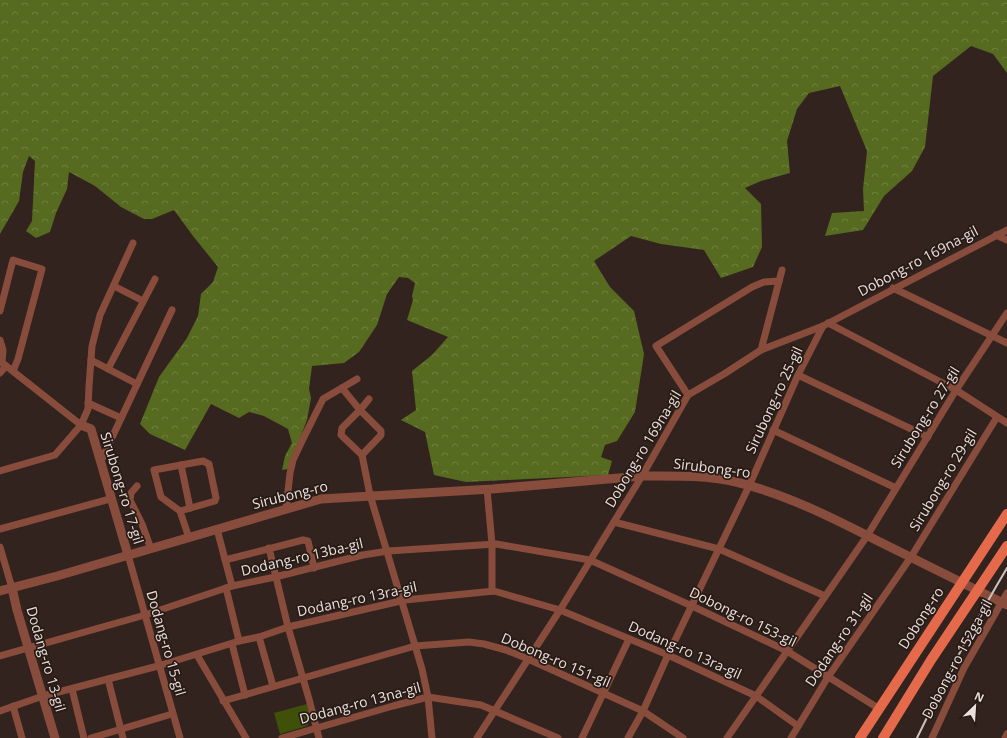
<svg xmlns="http://www.w3.org/2000/svg" width="1007" height="738" viewBox="0 0 1007 738" font-family="'Open Sans',sans-serif">
<style>
.forest{fill:url(#forest-crowns)}
.park{fill:#3f5009}
.lines{fill:none;stroke-linecap:round;stroke-linejoin:round}
.minor{stroke:#874c3c;stroke-width:7}
.tertiary{stroke:#874c3c;stroke-width:9}
.primary{stroke:#e56a4b;stroke-width:10}
.rail{stroke:#cdc2be;stroke-width:2}
.labels{text-anchor:middle;stroke-width:3.5;stroke-linejoin:round;paint-order:stroke}
.street-label{font-size:14px;fill:#eae0dc;stroke:#281a15}
</style>
<defs>
<pattern id="forest-crowns" width="20" height="18" patternUnits="userSpaceOnUse"><rect width="20" height="18" fill="#566a20"/><path d="M2 6a3 3 0 1 1 6 0M12 15a3 3 0 1 1 6 0" fill="none" stroke="#6e7f40"/></pattern>
</defs>
<rect width="100%" height="100%" fill="#32231e"/>
<path class="forest" d="M 0,0 L 1007,0 L 1007,73 L 993,54 L 971,46 L 933,76 L 925,147 L 912,171 L 884,196 L 863,230 L 825,236 L 832,213 L 864,211 L 863,189 L 867,151 L 840,86 L 809,93 L 797,109 L 787,141 L 790,173 L 761,181 L 745,188 L 761,204 L 762,247 L 753,267 L 721,278 L 704,250 L 661,244 L 631,236 L 594,261 L 610,287 L 634,311 L 644,354 L 635,412 L 617,441 L 605,445 L 601,457 L 612,461 L 608,475 L 466,482 L 434,475 L 425,432 L 401,420 L 416,410 L 412,371 L 432,355 L 448,337 L 407,320 L 413,300 L 412,296 L 415,283 L 408,278 L 399,277 L 387,294 L 377,325 L 359,352 L 344,363 L 312,366 L 309,389 L 311,398 L 307,420 L 288,469 L 282,470 L 285,456 L 292,443 L 288,429 L 264,416 L 249,412 L 239,418 L 211,404 L 185,450 L 150,434 L 140,424 L 159,377 L 187,338 L 198,316 L 201,294 L 213,282 L 218,267 L 193,236 L 174,210 L 152,219 L 144,219 L 121,207 L 95,186 L 69,172 L 67,189 L 56,213 L 50,232 L 36,238 L 26,231 L 32,221 L 35,161 L 29,156 L 23,172 L 19,201 L 0,234 Z"/>
<path class="park" d="M 307,704 L 311,719 L 307,726 L 280,734 L 274,713 Z"/>
<g class="lines">
<g class="minor">
<path d="M 996,235 L 1007,240"/>
<path d="M 114,286 L 143,301"/>
<path d="M 893,288 L 1007,343"/>
<path d="M 0,311 L 13,260 L 42,269 L 18,359 L 13,371"/>
<path d="M 828,323 L 956,390 L 1007,423"/>
<path d="M 0,340 L 3,350 L 2,363"/>
<path d="M 761,350 L 782,270"/>
<path d="M 91,360 L 137,384"/>
<path d="M 0,361 L 81,425"/>
<path d="M 108,369 L 155,279"/>
<path d="M 0,373 L 6,366"/>
<path d="M 798,375 L 928,437"/>
<path d="M 342,388 L 360,410 L 342,428 L 341,435 L 362,455 L 381,435 L 381,431 L 360,410 L 369,399"/>
<path d="M 688,395 L 656,346 L 752,287 L 764,282 L 779,281"/>
<path d="M 88,403 L 121,418"/>
<path d="M 773,430 L 896,488"/>
<path d="M 362,455 L 370,495 L 422,669 L 428,697 L 432,738"/>
<path d="M 101,461 L 172,310"/>
<path d="M 181,465 L 190,508"/>
<path d="M 0,471 L 55,455 L 81,425 L 88,409 L 89,386 L 92,346 L 100,315 L 133,243"/>
<path d="M 137,486 L 131,493 L 130,500 L 142,524 L 151,549"/>
<path d="M 487,489 L 492,544 L 492,591"/>
<path d="M 286,509 L 290,473 L 293,460 L 302,441 L 323,399 L 357,379"/>
<path d="M 180,511 L 215,501 L 216,498 L 209,464 L 203,461 L 154,470 L 161,497 L 180,511 L 189,538"/>
<path d="M 614,522 L 719,549 L 825,596"/>
<path d="M 0,529 L 110,499"/>
<path d="M 217,529 L 232,586"/>
<path d="M 0,547 L 12,588"/>
<path d="M 269,548 L 288,627 L 309,699 L 319,738"/>
<path d="M 128,555 L 180,738"/>
<path d="M 225,560 L 303,540 L 308,541 L 314,568"/>
<path d="M 226,588 L 239,641"/>
<path d="M 259,637 L 273,686"/>
<path d="M 232,644 L 245,695"/>
<path d="M 197,655 L 246,738"/>
<path d="M 0,656 L 145,615 L 232,586 L 275,577 L 363,555 L 388,551 L 496,544 L 590,560 L 692,606 L 787,651 L 878,708"/>
<path d="M 108,679 L 123,738"/>
<path d="M 72,689 L 84,738"/>
<path d="M 223,701 L 415,646 L 469,642 L 484,644 L 506,650 L 528,659 L 643,711 L 683,738"/>
<path d="M 13,706 L 22,738"/>
<path d="M 0,711 L 43,696 L 158,666 L 239,641 L 259,637 L 288,627 L 405,600 L 494,591 L 560,610 L 668,655 L 756,696 L 798,726"/>
<path d="M 91,738 L 172,714"/>
<path d="M 282,738 L 393,706 L 428,697 L 481,705 L 558,738"/>
<path d="M 477,738 L 560,610 L 642,476 L 688,395 L 724,374 L 761,350 L 823,326 L 1007,230"/>
<path d="M 582,738 L 629,639"/>
<path d="M 628,738 L 643,711 L 668,655 L 749,486 L 798,375 L 823,326"/>
<path d="M 727,738 L 867,536 L 956,390 L 1007,313"/>
<path d="M 791,738 L 828,677 L 911,557 L 997,417"/>
<path d="M 932,738 L 964,668 L 1007,593"/>
<path d="M 1005,738 L 1007,734"/>
</g>
<g class="tertiary">
<path d="M 81,425 L 91,429 L 128,555"/>
<path d="M 12,588 L 17,610 L 55,738"/>
<path d="M 0,591 L 57,576 L 321,499 L 492,489 L 642,476 C 673,476 705,475 736,482 C 785,494 831,517 876,540 C 920,562 963,583 1007,605"/>
</g>
<g class="primary">
<path d="M 860,738 L 1007,514"/>
<path d="M 883,738 L 931,660 L 1007,546"/>
</g>
<path class="rail" d="M 917,738 C 945,680 974,623 1007,568"/>
</g>
<g class="labels">
<g class="street-label">
<text transform="translate(918 261) rotate(-28)" y="5">Dobong-ro 169na-gil</text>
<text transform="translate(774 400) rotate(-65)" y="5">Sirubong-ro 25-gil</text>
<text transform="translate(925 417) rotate(-58)" y="5">Sirubong-ro 27-gil</text>
<text transform="translate(643 449) rotate(-59)" y="5">Dobong-ro 169na-gil</text>
<text transform="translate(712 468) rotate(7)" y="5">Sirubong-ro</text>
<text transform="translate(943 480) rotate(-59)" y="5">Sirubong-ro 29-gil</text>
<text transform="translate(122 488) rotate(73)" y="5">Sirubong-ro 17-gil</text>
<text transform="translate(290 495) rotate(-14)" y="5">Sirubong-ro</text>
<text transform="translate(302 557) rotate(-13)" y="5">Dodang-ro 13ba-gil</text>
<text transform="translate(357 599) rotate(-12)" y="5">Dodang-ro 13ra-gil</text>
<text transform="translate(743 617) rotate(26)" y="5">Dobong-ro 153-gil</text>
<text transform="translate(921 618) rotate(-57)" y="5">Dobong-ro</text>
<text transform="translate(839 640) rotate(-56)" y="5">Dodang-ro 31-gil</text>
<text transform="translate(166 643) rotate(74)" y="5">Dodang-ro 15-gil</text>
<text transform="translate(685 650) rotate(24)" y="5">Dodang-ro 13ra-gil</text>
<text transform="translate(46 659) rotate(74)" y="5">Dodang-ro 13-gil</text>
<text transform="translate(957 659) rotate(-62)" y="5">Dobong-ro 152ga-gil</text>
<text transform="translate(556 660) rotate(23)" y="5">Dobong-ro 151-gil</text>
<text transform="translate(360 703) rotate(-15)" y="5">Dodang-ro 13na-gil</text>
</g>
</g>
<g transform="translate(975 706) rotate(25)" stroke="#281a15" stroke-width="3" paint-order="stroke">
<path d="M0-3L7 15L0 10L-7 15Z" fill="#eae0dc"/>
<text y="-6" font-size="11" font-weight="bold" text-anchor="middle" fill="#eae0dc">N</text>
</g>
</svg>
